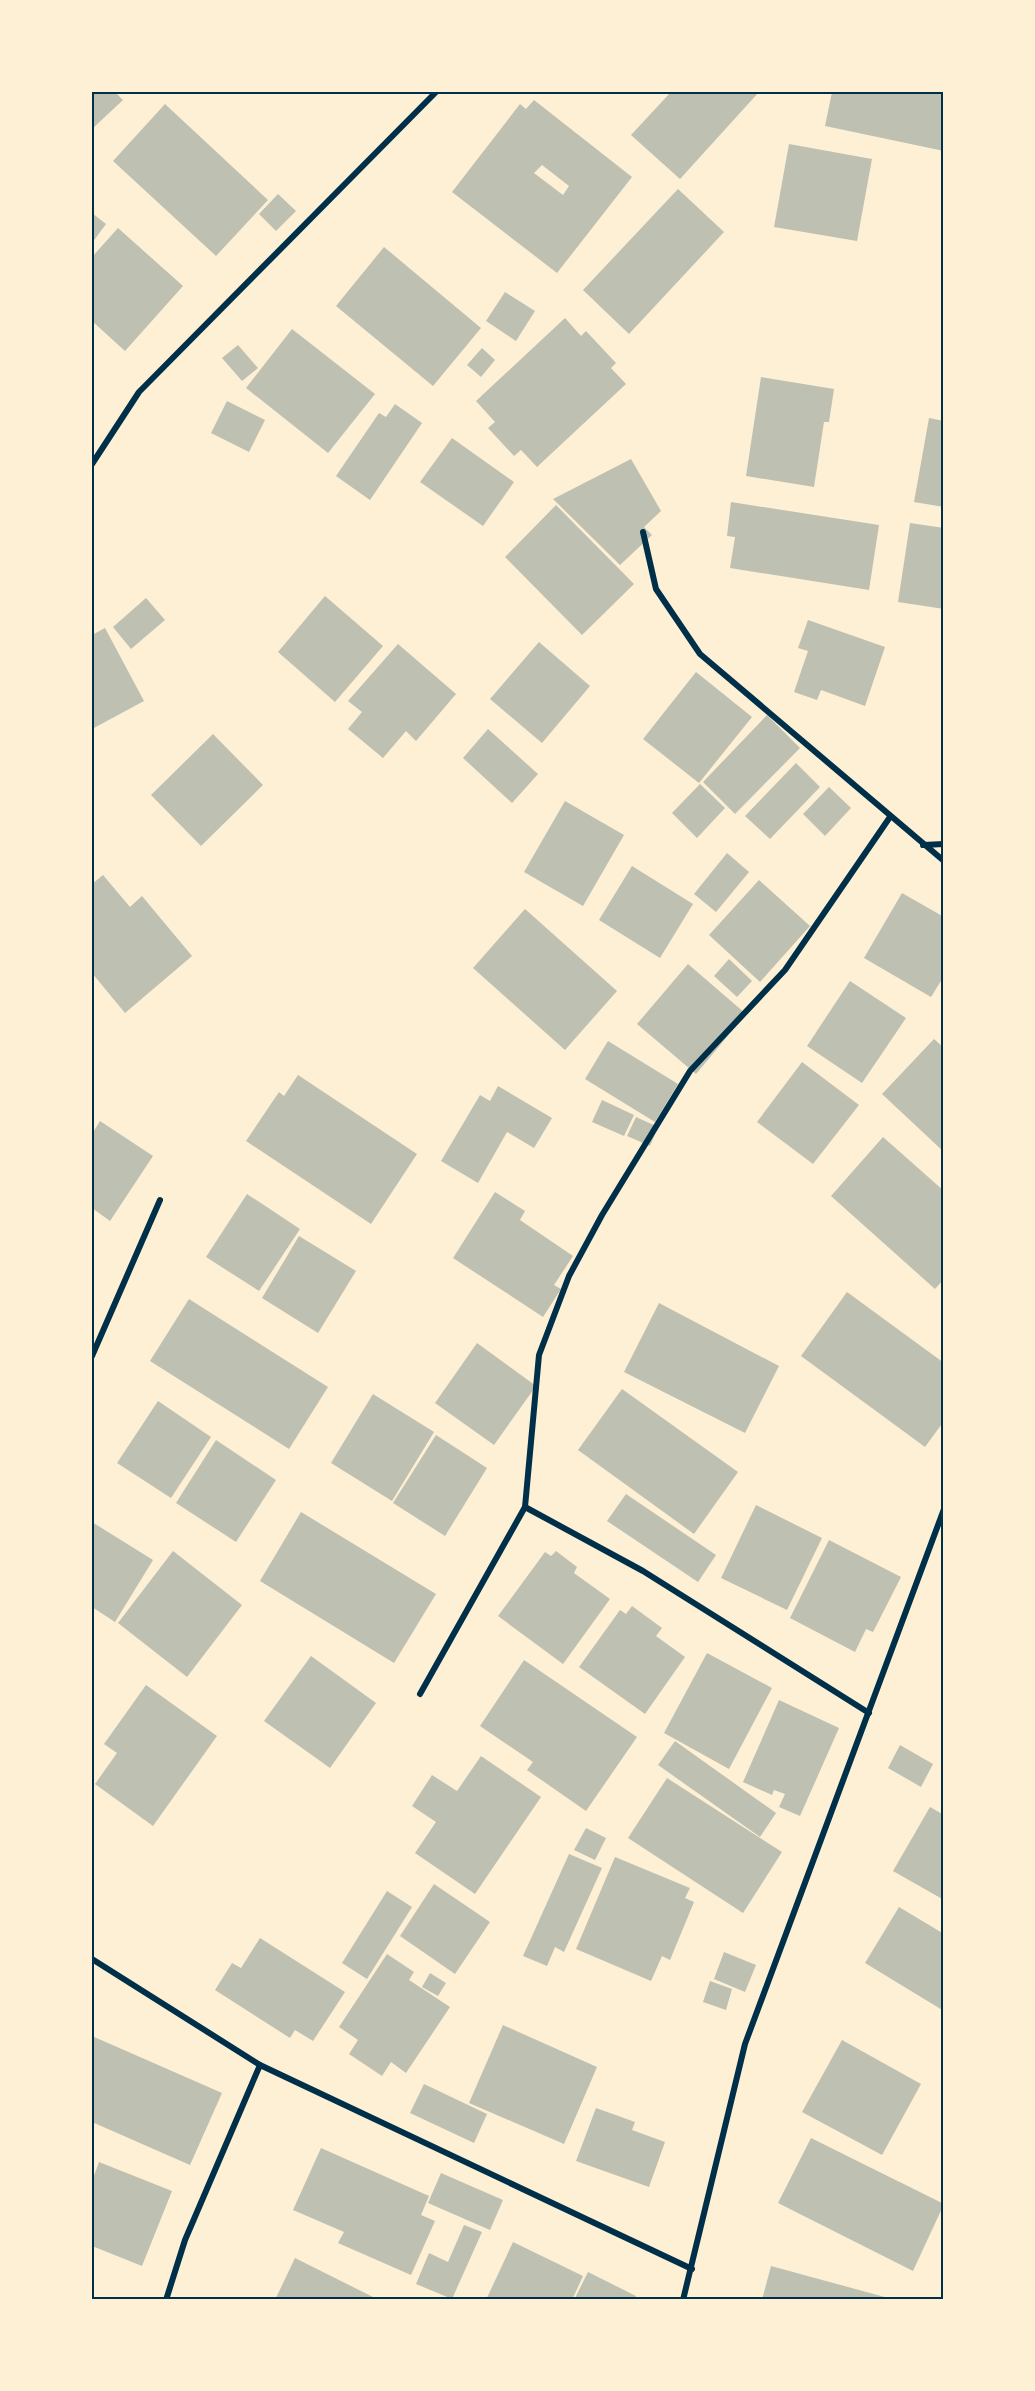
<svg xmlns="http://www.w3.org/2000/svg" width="1035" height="2391" viewBox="0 0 1035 2391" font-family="'DM Sans',sans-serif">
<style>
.building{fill:#bec0b2;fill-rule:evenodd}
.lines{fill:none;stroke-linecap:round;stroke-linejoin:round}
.minor{stroke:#003049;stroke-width:6}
.neatline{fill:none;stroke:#003049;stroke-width:2}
</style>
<rect width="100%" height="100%" fill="#fdf0d5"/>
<g class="building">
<path d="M 92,92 L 115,92 L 123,100 L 92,129 Z"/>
<path d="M 671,92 L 759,92 L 680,179 L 631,135 Z"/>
<path d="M 832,92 L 944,92 L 944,151 L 825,126 Z"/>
<path d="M 534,100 L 632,177 L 557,273 L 452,192 L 520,104 L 526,109 ZM 542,165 L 569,186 L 563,195 L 534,173 Z"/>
<path d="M 165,104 L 268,200 L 216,256 L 113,161 Z"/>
<path d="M 789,144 L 872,159 L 857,241 L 774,227 Z"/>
<path d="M 678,189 L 724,232 L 629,334 L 583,290 Z"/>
<path d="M 278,194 L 296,211 L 276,231 L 259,214 Z"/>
<path d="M 92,213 L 106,224 L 92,243 Z"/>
<path d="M 118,228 L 183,286 L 125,351 L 92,321 L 92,257 Z"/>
<path d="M 384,247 L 481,328 L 433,386 L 336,306 Z"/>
<path d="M 505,292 L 535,311 L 516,341 L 486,321 Z"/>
<path d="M 565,318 L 581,336 L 586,331 L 616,363 L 611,368 L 626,384 L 537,467 L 521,450 L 514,456 L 488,428 L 495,422 L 476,401 Z"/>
<path d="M 292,329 L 375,394 L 328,453 L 246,388 Z"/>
<path d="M 238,345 L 258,368 L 242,381 L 222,358 Z"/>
<path d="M 482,348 L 495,360 L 481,377 L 467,365 Z"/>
<path d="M 761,377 L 834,389 L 829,422 L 824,422 L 814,487 L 746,476 Z"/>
<path d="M 227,401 L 265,420 L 249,452 L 211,433 Z"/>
<path d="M 395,404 L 422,423 L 370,500 L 336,476 L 379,413 L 386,417 Z"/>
<path d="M 929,418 L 944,421 L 944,507 L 914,502 Z"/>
<path d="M 452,438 L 514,482 L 483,526 L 420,482 Z"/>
<path d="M 631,459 L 661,511 L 644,527 L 652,535 L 620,565 L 553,499 Z"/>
<path d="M 731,502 L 879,525 L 869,590 L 730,568 L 735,537 L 727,536 Z"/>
<path d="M 556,505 L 634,584 L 582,635 L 505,557 Z"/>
<path d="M 910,523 L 944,528 L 944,609 L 898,602 Z"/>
<path d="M 325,596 L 383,646 L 335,702 L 278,652 Z"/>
<path d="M 146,598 L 165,620 L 131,649 L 113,627 Z"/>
<path d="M 808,620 L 885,647 L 865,706 L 821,690 L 817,700 L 794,692 L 808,651 L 798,648 Z"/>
<path d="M 105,628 L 144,701 L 92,729 L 92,635 Z"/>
<path d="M 539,642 L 590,686 L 542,743 L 490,699 Z"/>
<path d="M 398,644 L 456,694 L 416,741 L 406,731 L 383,758 L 348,729 L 362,712 L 348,701 Z"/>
<path d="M 696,672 L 752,717 L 699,783 L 643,739 Z"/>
<path d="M 767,715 L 800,748 L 735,814 L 703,782 Z"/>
<path d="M 488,729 L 538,774 L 512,803 L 463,758 Z"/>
<path d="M 213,734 L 263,785 L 201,846 L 151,795 Z"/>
<path d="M 796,763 L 820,787 L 770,839 L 745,816 Z"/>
<path d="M 700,784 L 725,808 L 697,838 L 672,813 Z"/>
<path d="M 829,787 L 851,808 L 825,836 L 803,814 Z"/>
<path d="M 565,801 L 624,835 L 583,906 L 524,872 Z"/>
<path d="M 727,853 L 749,872 L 716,912 L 694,894 Z"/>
<path d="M 632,866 L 693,904 L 660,958 L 599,920 Z"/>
<path d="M 103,875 L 130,907 L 142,896 L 192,956 L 125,1013 L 92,973 L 92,884 Z"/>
<path d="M 759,880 L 810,926 L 760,982 L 709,935 Z"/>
<path d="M 902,893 L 944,917 L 944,976 L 931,997 L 864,958 Z"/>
<path d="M 525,909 L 617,991 L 565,1050 L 473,968 Z"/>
<path d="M 729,959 L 752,981 L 737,997 L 714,976 Z"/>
<path d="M 688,964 L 746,1014 L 696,1074 L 637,1024 Z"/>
<path d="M 850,981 L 906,1018 L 862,1083 L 807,1046 Z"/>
<path d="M 934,1039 L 944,1048 L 944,1152 L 882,1094 Z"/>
<path d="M 608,1041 L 678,1084 L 655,1122 L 585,1079 Z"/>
<path d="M 802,1062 L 859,1105 L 813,1164 L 757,1122 Z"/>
<path d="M 298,1075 L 417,1154 L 371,1224 L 246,1141 L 279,1092 L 284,1096 Z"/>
<path d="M 498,1086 L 552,1118 L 534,1148 L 507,1132 L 478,1183 L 441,1161 L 480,1095 L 490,1101 Z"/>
<path d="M 602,1100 L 634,1115 L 624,1136 L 592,1122 Z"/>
<path d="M 636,1117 L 658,1127 L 650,1146 L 627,1136 Z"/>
<path d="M 100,1121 L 153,1156 L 110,1221 L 92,1208 L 92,1134 Z"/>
<path d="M 883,1137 L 944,1191 L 944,1279 L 935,1289 L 831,1196 Z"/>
<path d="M 495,1192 L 525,1211 L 520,1220 L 573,1256 L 554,1285 L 561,1289 L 543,1317 L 453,1258 Z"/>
<path d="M 247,1194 L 300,1229 L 259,1291 L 206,1257 Z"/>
<path d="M 299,1236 L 356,1271 L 318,1333 L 262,1298 Z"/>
<path d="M 847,1292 L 944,1363 L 944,1421 L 925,1447 L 801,1356 Z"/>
<path d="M 189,1299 L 328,1387 L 289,1449 L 150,1361 Z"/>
<path d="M 659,1303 L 779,1366 L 745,1433 L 624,1372 Z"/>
<path d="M 477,1343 L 536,1386 L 494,1445 L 435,1403 Z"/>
<path d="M 622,1389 L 738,1472 L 694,1534 L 578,1450 Z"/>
<path d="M 373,1394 L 434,1432 L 392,1501 L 331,1463 Z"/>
<path d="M 158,1401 L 211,1437 L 171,1498 L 117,1463 Z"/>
<path d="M 436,1435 L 487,1468 L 445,1536 L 393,1503 Z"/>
<path d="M 216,1440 L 276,1480 L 236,1542 L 176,1503 Z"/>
<path d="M 626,1494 L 716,1555 L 698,1582 L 607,1521 Z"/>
<path d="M 756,1505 L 822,1538 L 787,1610 L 721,1578 Z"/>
<path d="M 301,1512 L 436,1594 L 394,1663 L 260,1581 Z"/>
<path d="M 92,1522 L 153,1560 L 115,1622 L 92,1607 Z"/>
<path d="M 829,1540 L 901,1577 L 873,1632 L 866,1629 L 855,1652 L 790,1618 Z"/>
<path d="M 173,1551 L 242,1605 L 187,1677 L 118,1623 Z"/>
<path d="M 556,1551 L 577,1567 L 574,1573 L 610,1599 L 563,1664 L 498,1616 L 545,1552 L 551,1556 Z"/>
<path d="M 632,1606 L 662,1628 L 656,1636 L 685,1657 L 645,1714 L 579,1667 L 620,1610 L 626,1614 Z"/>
<path d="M 707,1653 L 772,1688 L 729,1769 L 664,1733 Z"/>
<path d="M 311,1656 L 376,1703 L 330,1768 L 264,1721 Z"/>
<path d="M 524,1660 L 637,1737 L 586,1811 L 527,1770 L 533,1762 L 480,1726 Z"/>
<path d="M 146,1685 L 217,1736 L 153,1826 L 95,1784 L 117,1753 L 104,1744 Z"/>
<path d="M 779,1700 L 839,1728 L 800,1816 L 779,1807 L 785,1794 L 774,1790 L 772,1795 L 743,1782 Z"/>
<path d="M 675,1741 L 776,1813 L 760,1837 L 658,1765 Z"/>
<path d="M 900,1745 L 933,1764 L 921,1787 L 888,1768 Z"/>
<path d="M 481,1756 L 541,1797 L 475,1894 L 415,1853 L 436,1822 L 412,1806 L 432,1775 L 457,1791 Z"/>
<path d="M 667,1778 L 782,1852 L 743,1913 L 628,1838 Z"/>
<path d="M 930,1807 L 944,1815 L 944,1900 L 893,1871 Z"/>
<path d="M 586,1828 L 606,1838 L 595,1860 L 574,1850 Z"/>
<path d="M 569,1854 L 602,1868 L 564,1952 L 555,1947 L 547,1966 L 523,1956 Z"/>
<path d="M 615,1857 L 690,1888 L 685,1898 L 694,1902 L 670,1960 L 662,1956 L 651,1981 L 576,1949 Z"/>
<path d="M 434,1884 L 490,1922 L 455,1974 L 400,1936 Z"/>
<path d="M 387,1891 L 412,1907 L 367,1979 L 342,1963 Z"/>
<path d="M 899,1907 L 944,1934 L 944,2011 L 865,1963 Z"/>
<path d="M 260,1938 L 345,1992 L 313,2041 L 295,2030 L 290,2038 L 215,1990 L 232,1963 L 241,1968 Z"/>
<path d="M 724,1952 L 756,1965 L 745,1992 L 714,1979 Z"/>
<path d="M 387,1954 L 414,1972 L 409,1980 L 450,2007 L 406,2073 L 391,2062 L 382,2076 L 349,2054 L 358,2040 L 339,2027 Z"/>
<path d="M 430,1973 L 446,1983 L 438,1996 L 422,1987 Z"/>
<path d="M 710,1981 L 732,1989 L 726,2010 L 703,2002 Z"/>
<path d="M 503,2025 L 597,2067 L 564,2144 L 469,2103 Z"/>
<path d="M 92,2036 L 222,2093 L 190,2165 L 92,2122 Z"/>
<path d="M 842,2040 L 921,2084 L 882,2155 L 802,2112 Z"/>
<path d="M 424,2084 L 487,2114 L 474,2143 L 410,2113 Z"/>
<path d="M 596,2108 L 635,2122 L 632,2130 L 665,2142 L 649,2187 L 576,2161 Z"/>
<path d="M 811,2138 L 944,2204 L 913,2271 L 778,2203 Z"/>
<path d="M 321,2148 L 429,2196 L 421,2215 L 435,2221 L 411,2275 L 338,2243 L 344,2232 L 293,2210 Z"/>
<path d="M 99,2162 L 172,2191 L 142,2266 L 92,2246 L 92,2181 Z"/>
<path d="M 441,2173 L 503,2200 L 490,2230 L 428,2203 Z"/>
<path d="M 464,2225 L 482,2232 L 452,2299 L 416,2284 L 429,2253 L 448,2262 Z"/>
<path d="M 513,2242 L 583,2276 L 572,2300 L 486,2300 Z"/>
<path d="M 295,2258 L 379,2300 L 275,2300 Z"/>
<path d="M 771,2266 L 892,2299 L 892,2300 L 762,2300 Z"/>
<path d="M 588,2272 L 636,2296 L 634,2300 L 574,2300 Z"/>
</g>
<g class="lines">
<g class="minor">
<path d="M 92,464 L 139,392 L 436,92"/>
<path d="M 643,532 L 656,589 L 700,654 L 944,861"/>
<path d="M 923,845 L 944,844"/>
<path d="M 92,1356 L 160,1200"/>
<path d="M 525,1507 L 643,1571 L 869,1713"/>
<path d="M 420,1694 L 525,1507 L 539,1355 L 569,1276 L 602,1215 L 690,1071 L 785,970 L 890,817"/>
<path d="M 92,1959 L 260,2065 L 692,2269"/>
<path d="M 166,2300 L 185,2240 L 260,2065"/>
<path d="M 683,2300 L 745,2044 L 944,1509"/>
</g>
</g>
<rect width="1035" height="2391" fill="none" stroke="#fdf0d5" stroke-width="186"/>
<rect x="93" y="93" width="849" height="2205" class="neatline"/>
</svg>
